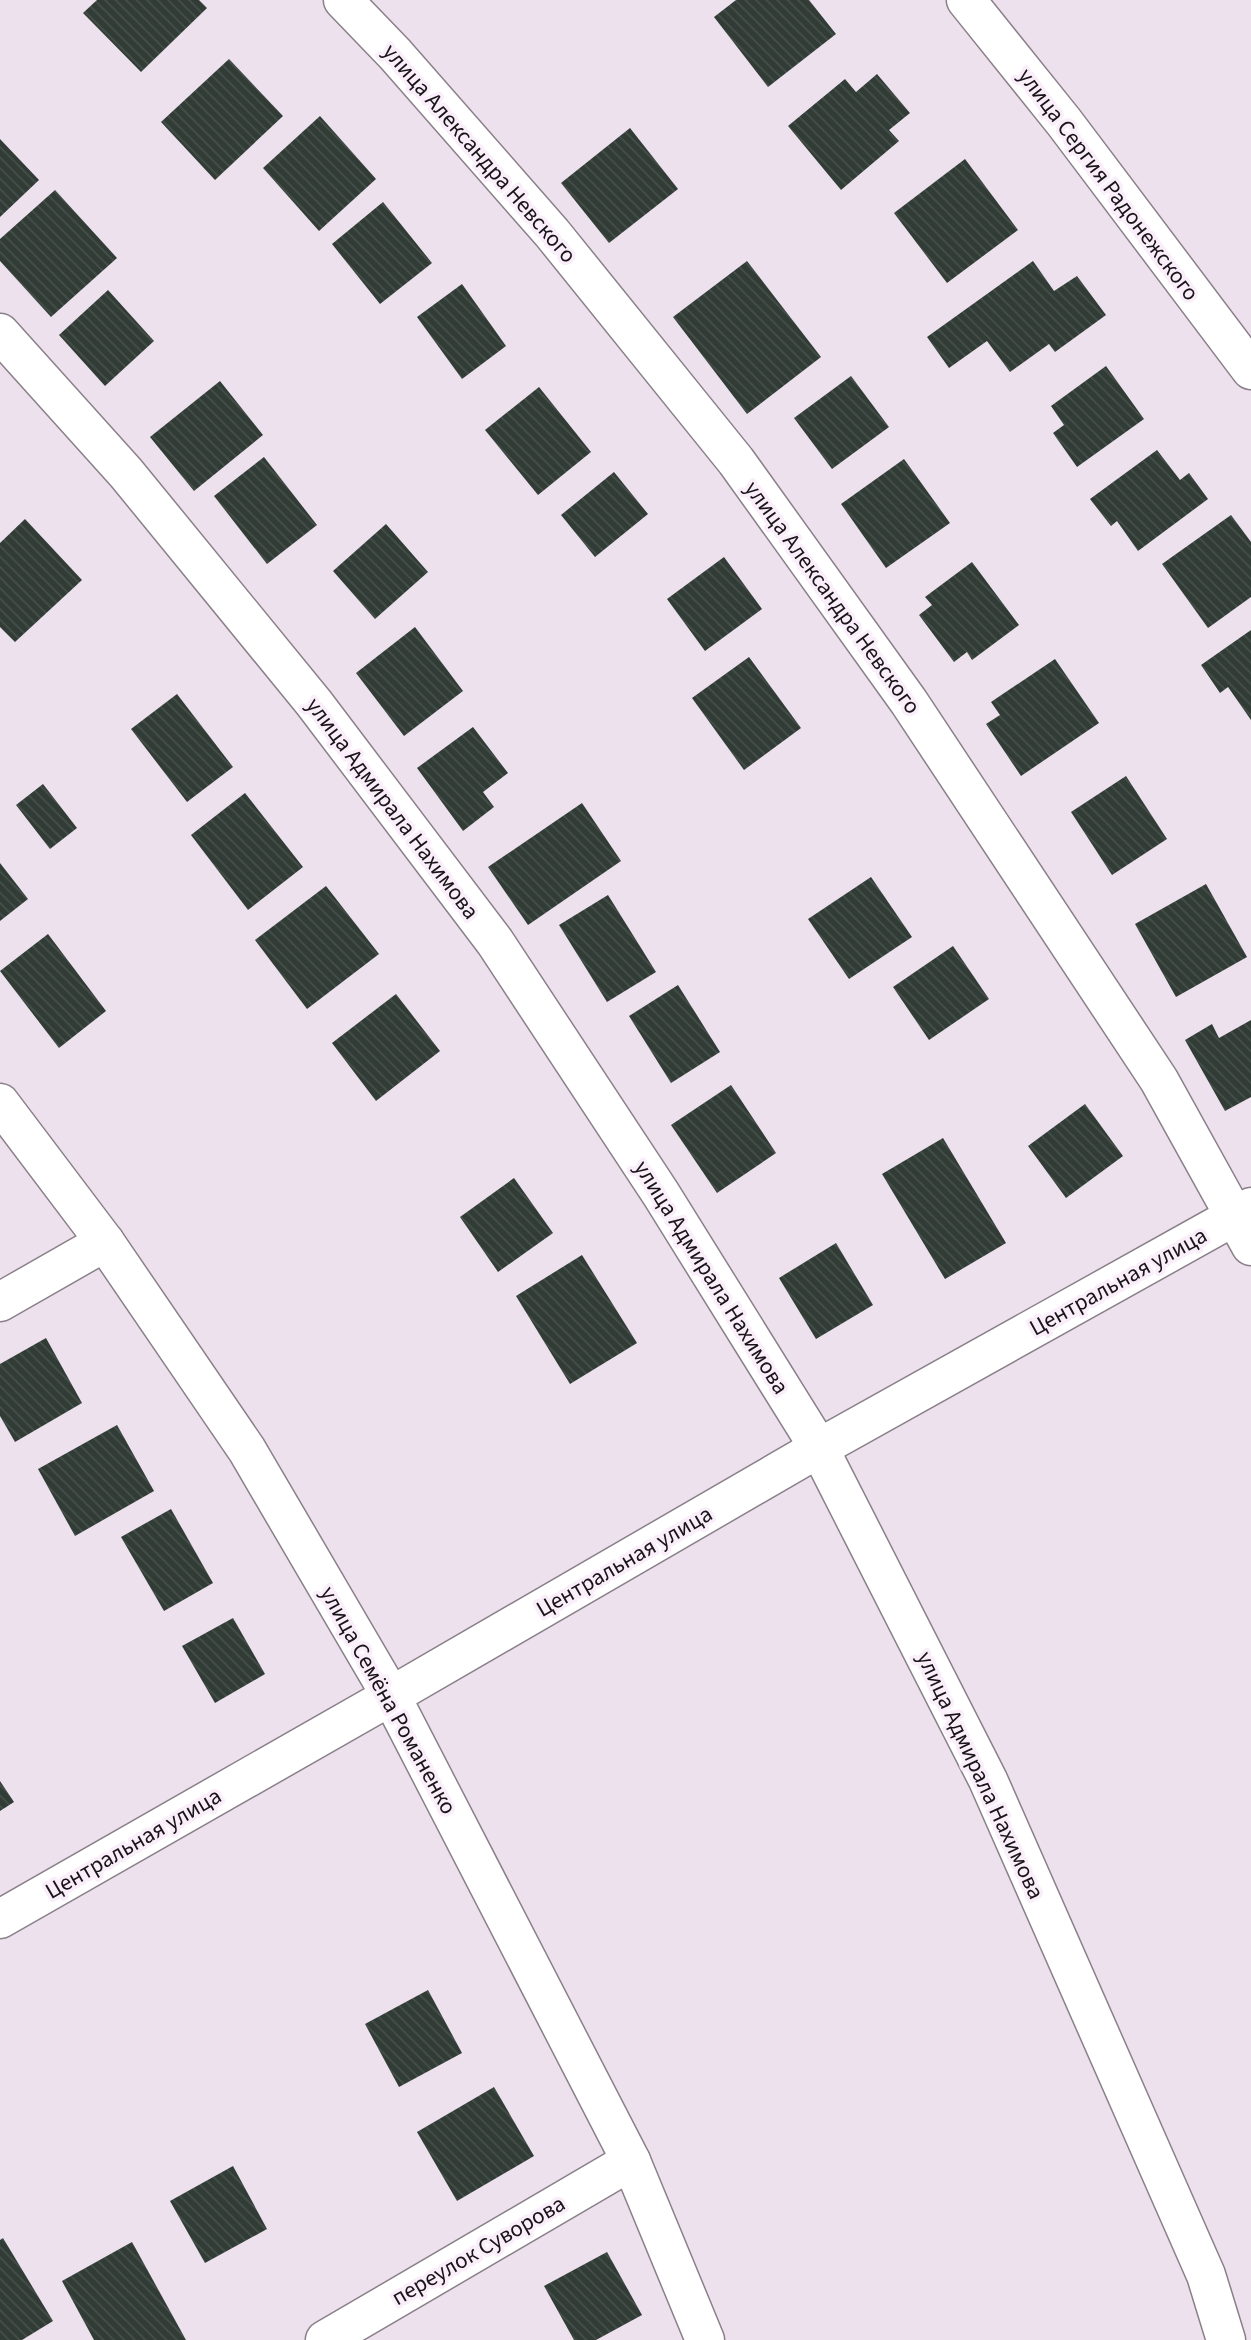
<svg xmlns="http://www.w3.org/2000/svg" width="1251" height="2340" viewBox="0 0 1251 2340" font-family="'Source Sans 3',sans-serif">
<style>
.building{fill:url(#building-back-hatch)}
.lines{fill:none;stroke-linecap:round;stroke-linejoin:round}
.minor-casing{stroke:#8a808a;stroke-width:41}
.minor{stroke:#fff;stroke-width:38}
.labels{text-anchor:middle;stroke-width:7;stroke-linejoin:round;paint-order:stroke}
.street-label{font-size:23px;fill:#181418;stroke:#f9eef9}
</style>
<defs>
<pattern id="building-back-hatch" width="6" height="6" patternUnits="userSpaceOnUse" patternTransform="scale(1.75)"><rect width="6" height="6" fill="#313c36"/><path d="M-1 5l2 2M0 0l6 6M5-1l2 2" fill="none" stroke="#464f4a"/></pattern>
</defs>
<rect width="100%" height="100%" fill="#ece1ec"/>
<g class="building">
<path d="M 97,0 L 199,0 L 207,8 L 141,72 L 83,13 Z"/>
<path d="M 736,0 L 809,0 L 836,34 L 768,87 L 714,17 Z"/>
<path d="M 229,59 L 283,116 L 215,180 L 161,122 Z"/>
<path d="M 877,74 L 910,113 L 889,130 L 899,141 L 841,190 L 788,126 L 845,79 L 856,92 Z"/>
<path d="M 320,116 L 376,179 L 319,231 L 263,168 Z"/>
<path d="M 630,128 L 678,189 L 609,243 L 561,183 Z"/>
<path d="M 0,139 L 39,180 L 0,217 Z"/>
<path d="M 965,159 L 1018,230 L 947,283 L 894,213 Z"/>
<path d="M 55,190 L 117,258 L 51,317 L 0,261 L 0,239 Z"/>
<path d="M 383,202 L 432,263 L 380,304 L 332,244 Z"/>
<path d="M 747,261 L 821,357 L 747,414 L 673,317 Z"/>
<path d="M 1033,261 L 1054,291 L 1077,276 L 1106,315 L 1055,352 L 1049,344 L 1010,372 L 987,341 L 949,368 L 927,337 Z"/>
<path d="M 462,284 L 506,346 L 462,379 L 417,317 Z"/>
<path d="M 108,290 L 154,341 L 105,386 L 59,335 Z"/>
<path d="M 1106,366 L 1144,419 L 1077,467 L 1053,433 L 1064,425 L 1051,406 Z"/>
<path d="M 851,376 L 889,427 L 832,469 L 794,418 Z"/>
<path d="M 220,381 L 263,435 L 194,491 L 150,437 Z"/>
<path d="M 539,387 L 591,452 L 538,495 L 485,430 Z"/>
<path d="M 1157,450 L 1180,480 L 1189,473 L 1208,499 L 1138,551 L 1117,521 L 1111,526 L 1090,499 Z"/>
<path d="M 264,457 L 317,525 L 267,564 L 214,496 Z"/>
<path d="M 904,459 L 950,523 L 886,568 L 841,504 Z"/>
<path d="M 614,472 L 648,514 L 595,557 L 561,515 Z"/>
<path d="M 1231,515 L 1251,542 L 1251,597 L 1208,628 L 1162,564 Z"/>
<path d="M 25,519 L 82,580 L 15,642 L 0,627 L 0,543 Z"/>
<path d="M 386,524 L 428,572 L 375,619 L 333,571 Z"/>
<path d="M 724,557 L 762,609 L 705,651 L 667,599 Z"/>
<path d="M 972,562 L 1019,625 L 972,660 L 967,652 L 954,662 L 919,615 L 932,605 L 925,597 Z"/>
<path d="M 415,627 L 463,691 L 404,736 L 356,673 Z"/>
<path d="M 1251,630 L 1251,720 L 1228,687 L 1220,693 L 1201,665 Z"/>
<path d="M 749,657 L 801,728 L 744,770 L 692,698 Z"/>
<path d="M 1055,659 L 1099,723 L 1021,776 L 986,724 L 1000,715 L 991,702 Z"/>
<path d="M 177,694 L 233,767 L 187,802 L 131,729 Z"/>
<path d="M 473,727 L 508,773 L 483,792 L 494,807 L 463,831 L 417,768 Z"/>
<path d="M 1126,776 L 1167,839 L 1112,875 L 1071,812 Z"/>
<path d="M 43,784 L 77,828 L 50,849 L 16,805 Z"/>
<path d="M 245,793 L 303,867 L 248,910 L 191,835 Z"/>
<path d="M 582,803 L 621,861 L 528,925 L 488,867 Z"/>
<path d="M 0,863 L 28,899 L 0,921 Z"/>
<path d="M 871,877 L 912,937 L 849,979 L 808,919 Z"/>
<path d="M 1206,884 L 1247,957 L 1176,997 L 1135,924 Z"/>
<path d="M 326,886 L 379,954 L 307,1009 L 255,940 Z"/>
<path d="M 608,895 L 656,972 L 607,1002 L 559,925 Z"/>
<path d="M 48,934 L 106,1011 L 59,1048 L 0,971 Z"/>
<path d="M 953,946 L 989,999 L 929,1040 L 893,987 Z"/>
<path d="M 678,985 L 720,1052 L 671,1083 L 629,1016 Z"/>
<path d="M 396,994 L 440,1051 L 376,1101 L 332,1043 Z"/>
<path d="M 1251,1020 L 1251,1097 L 1225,1111 L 1185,1040 L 1212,1024 L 1219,1038 Z"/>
<path d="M 731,1085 L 776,1153 L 717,1193 L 671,1125 Z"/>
<path d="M 1085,1104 L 1123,1156 L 1066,1198 L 1028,1146 Z"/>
<path d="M 943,1138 L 1006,1243 L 945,1279 L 882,1174 Z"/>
<path d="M 514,1178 L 553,1233 L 498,1272 L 460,1217 Z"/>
<path d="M 836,1243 L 873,1305 L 816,1339 L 779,1278 Z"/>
<path d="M 582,1255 L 637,1343 L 570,1384 L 516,1296 Z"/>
<path d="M 46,1338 L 82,1403 L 15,1442 L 0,1416 L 0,1364 Z"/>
<path d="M 117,1425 L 154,1491 L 75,1536 L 38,1469 Z"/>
<path d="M 171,1509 L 213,1583 L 164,1611 L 121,1537 Z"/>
<path d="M 233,1618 L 265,1674 L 215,1703 L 182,1646 Z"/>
<path d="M 0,1781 L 14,1802 L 0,1811 Z"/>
<path d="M 428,1990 L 462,2053 L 399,2087 L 365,2024 Z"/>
<path d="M 494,2087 L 534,2156 L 457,2201 L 417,2132 Z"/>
<path d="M 233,2166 L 267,2229 L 205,2263 L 170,2201 Z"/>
<path d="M 3,2238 L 53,2321 L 22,2340 L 0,2340 L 0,2240 Z"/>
<path d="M 132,2242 L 186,2340 L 94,2340 L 62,2281 Z"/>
<path d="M 607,2252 L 642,2315 L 596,2340 L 574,2340 L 544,2286 Z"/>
</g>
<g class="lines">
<g class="minor-casing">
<g id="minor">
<path d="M 343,0 L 395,54 L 552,233 L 736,461 L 909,702 L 1159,1080 L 1251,1246"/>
<path d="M 966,0 L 1064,122 L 1251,370"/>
<path d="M 0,333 L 126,473 L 314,703 L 495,942 L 661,1194 L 819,1448 L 988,1780 L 1206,2275 L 1226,2340"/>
<path d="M 0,1103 L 105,1242 L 247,1450 L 391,1696 L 631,2161 L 705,2340"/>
<path d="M 0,1302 L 105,1242"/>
<path d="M 0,1919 L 391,1696 L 819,1448 L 1251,1207"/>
<path d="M 325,2340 L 631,2161"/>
</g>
</g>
<use href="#minor" class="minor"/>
</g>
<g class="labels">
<g class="street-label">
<text transform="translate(480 153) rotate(49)" y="8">улица Александра Невского</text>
<text transform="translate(1109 184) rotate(53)" y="8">улица Сергия Радонежского</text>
<text transform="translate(833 597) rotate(54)" y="8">улица Александра Невского</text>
<text transform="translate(393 808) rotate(53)" y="8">улица Адмирала Нахимова</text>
<text transform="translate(712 1277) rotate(58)" y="8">улица Адмирала Нахимова</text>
<text transform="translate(1118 1281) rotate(-29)" y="8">Центральная улица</text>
<text transform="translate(624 1561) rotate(-30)" y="8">Центральная улица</text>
<text transform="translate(389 1700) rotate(61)" y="8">улица Семёна Романенко</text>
<text transform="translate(981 1775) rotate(65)" y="8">улица Адмирала Нахимова</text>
<text transform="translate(133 1843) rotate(-30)" y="8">Центральная улица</text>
<text transform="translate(478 2250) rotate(-30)" y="8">переулок Суворова</text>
</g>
</g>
</svg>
